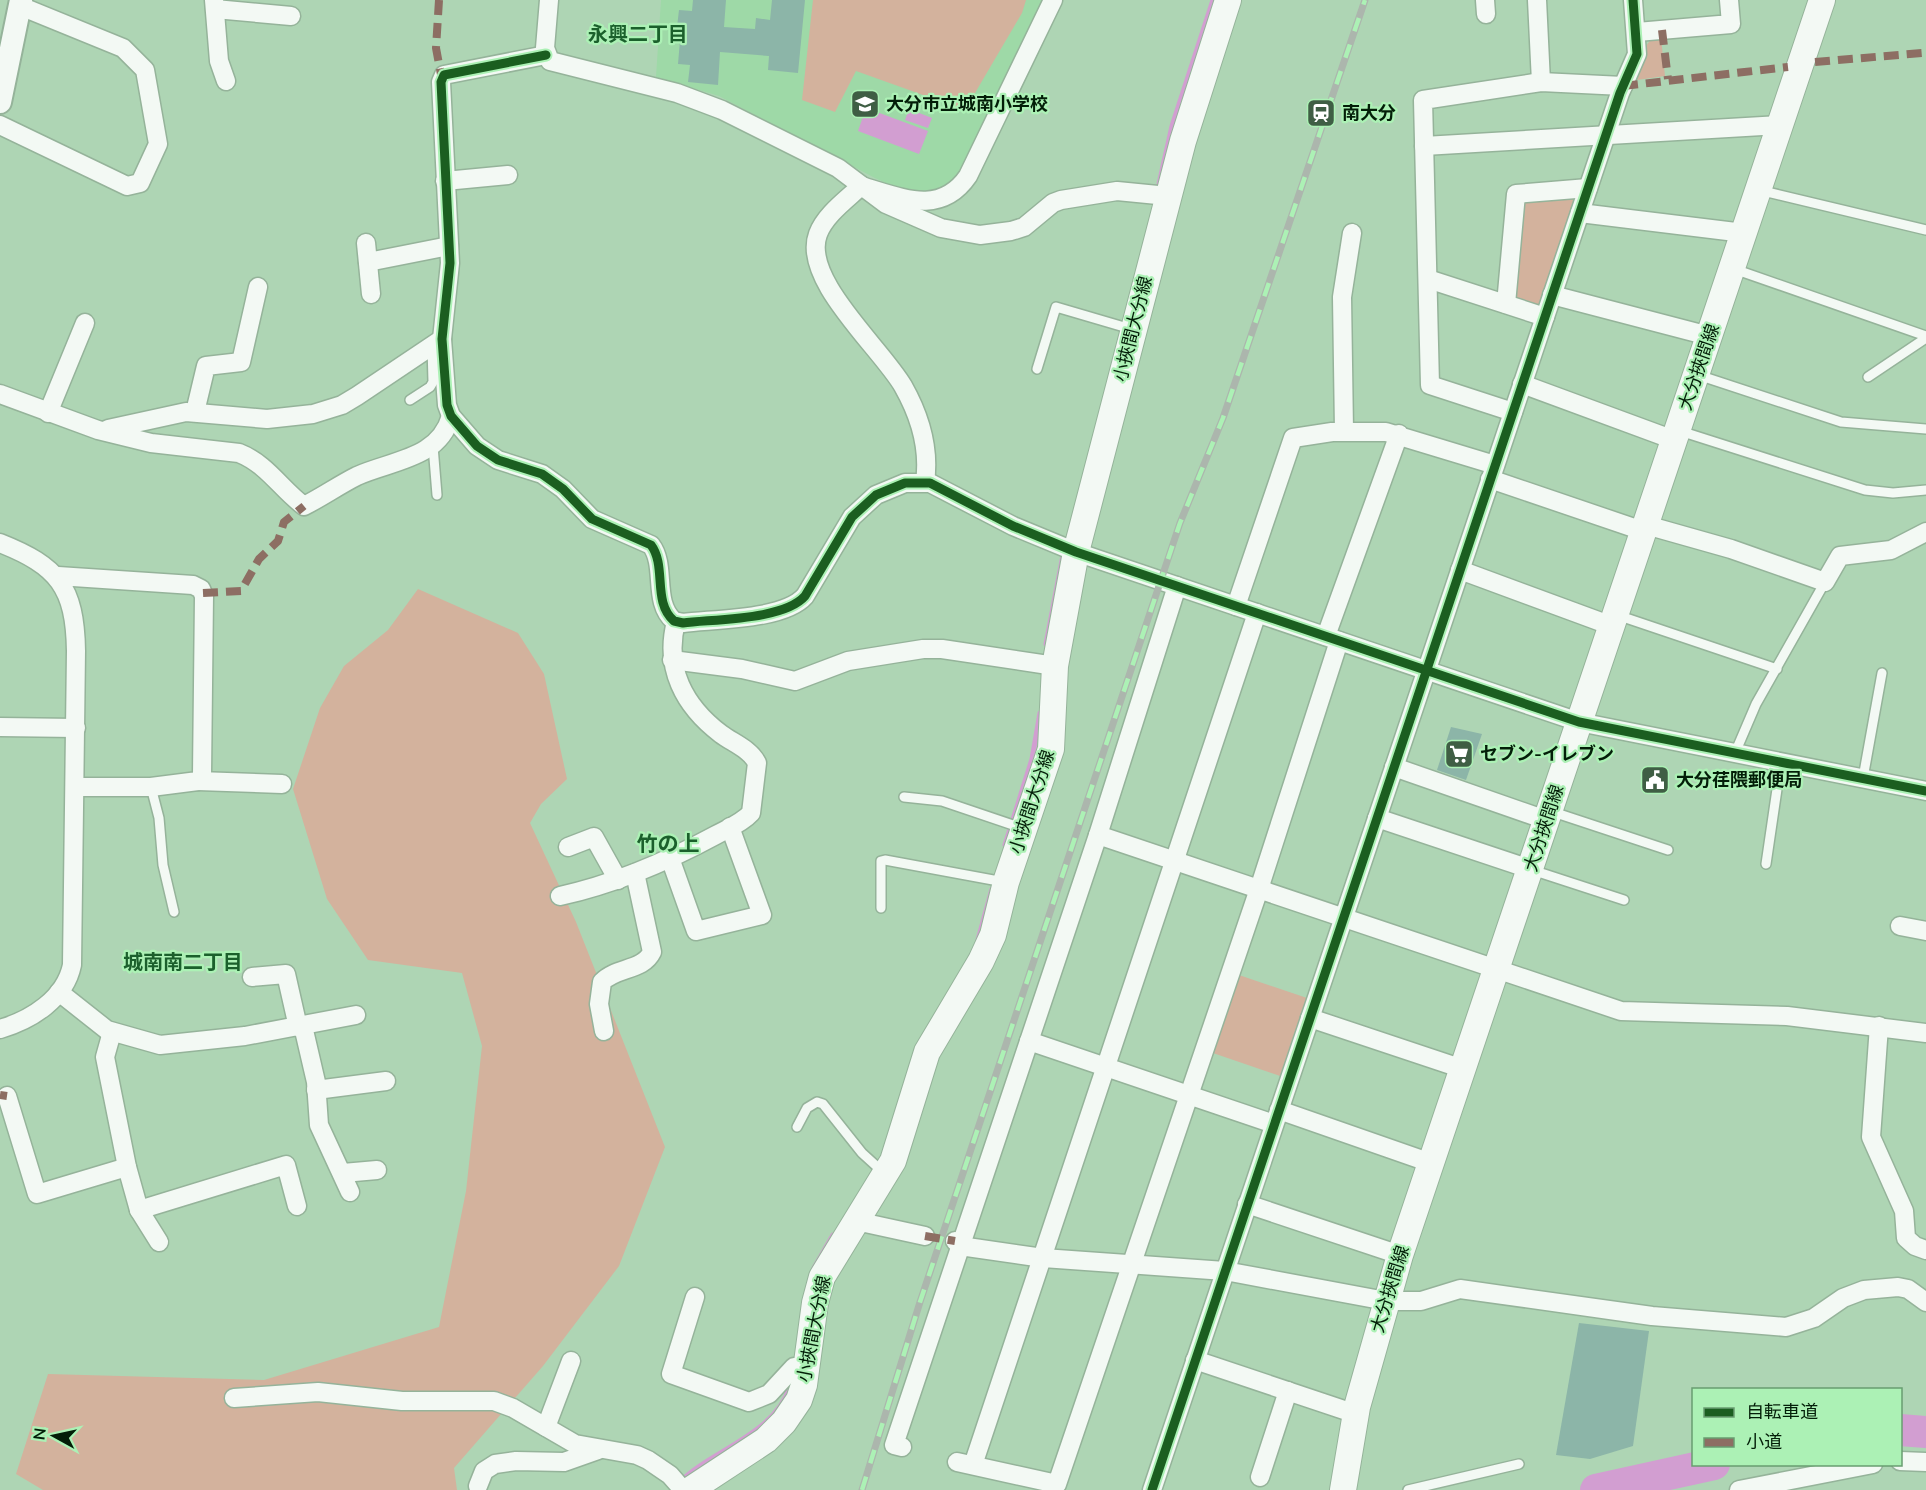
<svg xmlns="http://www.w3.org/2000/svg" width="1926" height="1490" viewBox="0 0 1926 1490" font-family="Mulish,'Noto Sans JP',sans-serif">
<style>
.built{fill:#9ed9a7}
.green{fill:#d3b29d}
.water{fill:#d29ed1}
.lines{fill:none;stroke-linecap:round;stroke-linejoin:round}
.stream{stroke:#d29ed1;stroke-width:5}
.river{stroke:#d29ed1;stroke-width:32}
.building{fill:#8cb5a8}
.service-casing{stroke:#95b39a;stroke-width:12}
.minor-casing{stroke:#95b39a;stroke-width:21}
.tertiary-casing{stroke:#95b39a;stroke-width:26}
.secondary-casing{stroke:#95b39a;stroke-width:28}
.service{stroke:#f3f9f4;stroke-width:9}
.minor{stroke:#f3f9f4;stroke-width:18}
.tertiary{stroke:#f3f9f4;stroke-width:22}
.secondary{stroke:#f3f9f4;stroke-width:26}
.rail-casing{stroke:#acb6ad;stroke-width:7}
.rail{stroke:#acf1b5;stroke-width:4.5;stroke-dasharray:14;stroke-linecap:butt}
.quiet{stroke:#8d6e63;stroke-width:8;stroke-dasharray:15 8;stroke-linecap:butt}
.cycleway-casing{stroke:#acf1b5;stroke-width:13}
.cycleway{stroke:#1b5e20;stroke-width:9}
.labels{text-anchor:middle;stroke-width:4.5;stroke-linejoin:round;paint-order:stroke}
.poi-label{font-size:18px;font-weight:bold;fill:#031e08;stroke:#acf1b5;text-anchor:start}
.street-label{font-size:18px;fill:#031e08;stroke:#acf1b5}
.neighbourhood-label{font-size:20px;font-weight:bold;fill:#1b602c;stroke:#acf1b5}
.quarter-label{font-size:21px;font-weight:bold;fill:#1b602c;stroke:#acf1b5}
</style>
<rect width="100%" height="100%" fill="#aed5b4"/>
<path class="built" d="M 661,0 L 1047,0 L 968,167 L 944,195 L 905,192 L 875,178 L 719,96 L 656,77 Z"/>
<g class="green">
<path d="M 813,0 L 1026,0 L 1022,13 L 965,110 L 856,71 L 835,112 L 802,100 Z"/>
<path d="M 1661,38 L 1665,76 L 1637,80 L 1644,49 L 1651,39 Z"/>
<path d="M 1578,197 L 1542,305 L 1536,309 L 1514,301 L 1523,199 Z"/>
<path d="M 418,589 L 518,633 L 544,674 L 567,779 L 541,804 L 530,823 L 576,922 L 665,1147 L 619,1266 L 543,1366 L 454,1468 L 457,1490 L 43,1490 L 16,1474 L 48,1374 L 264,1380 L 439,1327 L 466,1191 L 482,1046 L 462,973 L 368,960 L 327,899 L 293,789 L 320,708 L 344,666 L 388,630 Z"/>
<path d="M 1236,974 L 1310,999 L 1283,1077 L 1210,1052 Z"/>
</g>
<g class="water">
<path d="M 866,108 L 928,131 L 919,154 L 858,131 Z"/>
<path d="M 909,109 L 932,118 L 928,128 L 905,120 Z"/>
</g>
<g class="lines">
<g class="stream">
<path d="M 1159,184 L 1172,126 L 1213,0"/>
<path d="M 1046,644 L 1064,550"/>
<path d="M 1005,845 L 1032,759 L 1040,713"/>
<path d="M 978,940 L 992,889"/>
<path d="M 814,1268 L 833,1235"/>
<path d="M 680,1482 C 712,1450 776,1434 790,1386"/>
</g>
<g class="river">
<path d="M 1900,1430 L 1926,1432"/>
<path d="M 1596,1490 L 1714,1464"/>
</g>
</g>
<g class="building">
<path d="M 693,0 L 726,0 L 724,27 L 755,29 L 756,18 L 770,20 L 772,0 L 805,0 L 798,73 L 768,70 L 769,56 L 720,52 L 718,85 L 688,82 L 690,65 L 678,64 L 681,28 L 677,27 L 679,10 L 692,11 Z"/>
<path d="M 1451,727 L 1482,734 L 1466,780 L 1437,770 Z"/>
<path d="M 1579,1323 L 1649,1331 L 1633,1446 L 1590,1459 L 1556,1455 Z"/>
</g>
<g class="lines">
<g class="service-casing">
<g id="service">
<path d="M 1759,190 L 1926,230"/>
<path d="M 1734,269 L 1926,336"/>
<path d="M 1037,369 L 1056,307 L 1131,329"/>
<path d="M 1698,375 L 1841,422 L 1926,429"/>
<path d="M 1868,377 L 1926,338"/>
<path d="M 410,400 L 430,387 L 433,382 L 432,346"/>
<path d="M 1680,431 L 1865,490 L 1893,493 L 1926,490"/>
<path d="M 433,446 L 437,495"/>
<path d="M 1617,615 L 1777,669"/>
<path d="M 1735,753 L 1756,704 L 1825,582"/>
<path d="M 1863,778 L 1882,673"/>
<path d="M 151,787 L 159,818 L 163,865 L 174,912"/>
<path d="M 904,797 L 942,801 L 1022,828"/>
<path d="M 1550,811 L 1668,850"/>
<path d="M 1766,864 L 1781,762"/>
<path d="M 1532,870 L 1624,900"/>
<path d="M 881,908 L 881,861 L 885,860 L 1004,882"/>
<path d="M 797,1127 L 807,1108 L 817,1102 L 823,1104 L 862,1153 L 884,1173"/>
<path d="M 1408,1490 L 1519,1464"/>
</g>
</g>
<g class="minor-casing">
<g id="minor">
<path d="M 214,0 L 219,61 L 226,81"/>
<path d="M 549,0 L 545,48 L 550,61 L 677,93 L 722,110 L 838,168 L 886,204 L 941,228 L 980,235 L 1011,231 L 1024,227 L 1053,203 L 1061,200 L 1117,191 L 1168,196"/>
<path d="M 1485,0 L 1486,14"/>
<path d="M 1537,0 L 1541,82"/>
<path d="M 215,9 L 291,16"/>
<path d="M 1637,32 L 1731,24 L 1729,0"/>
<path d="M 546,55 L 444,75 L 441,82 L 450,263 L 442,339 L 447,405 L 451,416 L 477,446 L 498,460 L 542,474 L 563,489 L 592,519 L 651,545 C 667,566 652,602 674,621 L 683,623 C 715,619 784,620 805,596 L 852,517 L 876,495 L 905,483 L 930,483 L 1013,526 L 1076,552 L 1579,722 L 1926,791"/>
<path d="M 0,125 L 127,186 L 140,183 L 158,144 L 145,70 L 123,48 L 20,6"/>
<path d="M 1424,146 L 1780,125"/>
<path d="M 445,181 L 508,175"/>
<path d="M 1580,213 L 1744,233"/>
<path d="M 366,243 L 371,294"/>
<path d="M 368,262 L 449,246"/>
<path d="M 1428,279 L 1545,317"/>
<path d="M 1552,295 L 1709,336"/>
<path d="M 1506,304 L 1516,194 L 1588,188"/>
<path d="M 1522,384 L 1674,440"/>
<path d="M 0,394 L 98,430 L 151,443 L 239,453 C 267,464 281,489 304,506 C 322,497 339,485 357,476 C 393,460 439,459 451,416"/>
<path d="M 195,412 L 206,366 L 241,362 L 258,287"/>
<path d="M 1513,412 L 1430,385 L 1423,100 L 1541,82 L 1623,86"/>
<path d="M 48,413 L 85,323"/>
<path d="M 108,429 L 186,412 L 267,419 L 313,414 L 342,405 L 357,396 L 442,339"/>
<path d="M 1344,431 L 1342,297 L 1352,233"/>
<path d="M 1490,479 L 1643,531"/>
<path d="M 925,482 C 930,447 920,416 903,386 C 881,348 801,279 818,234 C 825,215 846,200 861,186 C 900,197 940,217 968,176 L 1053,0"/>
<path d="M 1646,525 L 1731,549 L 1825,582 L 1840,556 L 1891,550 L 1926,532"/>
<path d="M 0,543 C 58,566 75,587 76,651 L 72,965 C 65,999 31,1020 0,1029"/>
<path d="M 1460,570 L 1612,626"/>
<path d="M 58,576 L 193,585 L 201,589 L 204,596 L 202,775 L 198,781 L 151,787 L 75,787"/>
<path d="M 1236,606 L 1293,438 L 1332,432 L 1386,432 L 1495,465"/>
<path d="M 1326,636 L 1399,434"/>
<path d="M 672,660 L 742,669 L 795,681 L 848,661 L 923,649 L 942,649 L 1055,666"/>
<path d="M 0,727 L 76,728"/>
<path d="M 1394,767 L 1546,820"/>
<path d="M 198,781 L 282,784"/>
<path d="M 1377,818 L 1530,869"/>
<path d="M 1098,835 L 1621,1011 L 1787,1016 L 1926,1033"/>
<path d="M 568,847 L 594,837 L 618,880"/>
<path d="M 670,858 L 696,931 L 762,915 L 730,827"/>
<path d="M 560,896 C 615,884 666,862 716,835 C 727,829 742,823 751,813 L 757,763 C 750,749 733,743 721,734 C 684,706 664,668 676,622"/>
<path d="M 1900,926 L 1926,931"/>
<path d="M 252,977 L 286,974 L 298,1027"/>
<path d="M 59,992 L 107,1030 L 160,1045 L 245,1036 L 356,1015"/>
<path d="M 1310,1018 L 1463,1069"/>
<path d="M 303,1026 L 316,1082 L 319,1125 L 350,1192"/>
<path d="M 1879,1026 L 1871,1137 L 1904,1211 L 1906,1238 L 1915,1246 L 1926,1250"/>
<path d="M 604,1031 L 599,1004 L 602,982 C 616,967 643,971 652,952 L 635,873"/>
<path d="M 112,1032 L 105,1057 L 127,1167 L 139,1210 L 159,1242"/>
<path d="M 1029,1041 L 1274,1124"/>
<path d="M 316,1090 L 386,1081"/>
<path d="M 7,1096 L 37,1194 L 127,1167"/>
<path d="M 1279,1110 L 1431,1163"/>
<path d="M 343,1173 L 377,1170"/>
<path d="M 1247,1204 L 1400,1255"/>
<path d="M 139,1210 L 286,1165 L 297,1206"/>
<path d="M 856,1221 L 925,1236"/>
<path d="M 955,1241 L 960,1246 L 1043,1258 L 1225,1271 L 1386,1301 L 1421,1301 L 1460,1289 L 1652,1316 L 1786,1327 L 1814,1318 L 1843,1298 L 1864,1290 L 1898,1287 L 1908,1289 L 1926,1302"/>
<path d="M 695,1297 L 671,1374 L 749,1402 L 769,1394 L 794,1367 L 807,1367"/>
<path d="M 1195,1360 L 1356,1414"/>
<path d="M 234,1398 L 318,1392 L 402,1401 L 494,1401 L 513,1408 L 575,1444 L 637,1455 L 648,1460 L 670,1475 L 683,1490"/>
<path d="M 546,1427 L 571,1361"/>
<path d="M 902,1447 L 894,1445 L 1098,835 L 1177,586"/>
<path d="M 1900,1461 L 1926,1462"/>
<path d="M 957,1462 L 1057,1484 L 1259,889 L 1339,641"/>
<path d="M 973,1465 L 1257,613"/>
<path d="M 1260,1477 L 1288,1391"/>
<path d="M 478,1486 L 484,1471 L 495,1464 L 516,1461 L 564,1462 L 598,1450"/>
<path d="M 1152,1490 L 1620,93 L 1637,54 L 1633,0"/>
<path d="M 1739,1490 L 1873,1464"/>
</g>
</g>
<g class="tertiary-casing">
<path id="tertiary" d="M 0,102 L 21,0"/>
</g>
<g class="secondary-casing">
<g id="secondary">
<path d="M 690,1490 L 766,1440 L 784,1422 L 799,1400 L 804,1385 L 815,1303 L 822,1277 L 893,1161 L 927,1052 L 981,961 L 993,935 L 1006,882 L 1051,749 L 1055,666 L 1076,552 L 1183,141 L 1228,0"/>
<path d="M 1343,1490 L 1357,1407 L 1400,1255 L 1822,0"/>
</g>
</g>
<use href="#service" class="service"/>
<use href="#minor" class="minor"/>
<use href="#tertiary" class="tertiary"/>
<use href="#secondary" class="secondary"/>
<g class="rail-casing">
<path id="rail" d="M 862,1490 L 920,1302 L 1180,523 L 1223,418 L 1365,0"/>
</g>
<use href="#rail" class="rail"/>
<g class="quiet">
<path d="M 439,0 L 436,48 L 442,80"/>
<path d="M 1662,30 L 1668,79"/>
<path d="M 1815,62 L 1922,53 L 1926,50"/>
<path d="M 1623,86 L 1788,67"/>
<path d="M 203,593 L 241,591 L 259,559 L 278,541 L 284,522 L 304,506"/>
<path d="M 0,1095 L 7,1096"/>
<path d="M 925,1236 L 955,1241"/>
</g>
<g class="cycleway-casing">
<g id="cycleway">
<path d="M 546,55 L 444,75 L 441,82 L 450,263 L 442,339 L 447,405 L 451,416 L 477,446 L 498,460 L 542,474 L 563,489 L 592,519 L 651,545 C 667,566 652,602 674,621 L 683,623 C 715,619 784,620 805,596 L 852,517 L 876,495 L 905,483 L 930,483 L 1013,526 L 1076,552 L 1579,722 L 1926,791"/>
<path d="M 1152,1490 L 1620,93 L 1637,54 L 1633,0"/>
</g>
</g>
<use href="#cycleway" class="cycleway"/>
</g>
<defs>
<g id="school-square" transform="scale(1.5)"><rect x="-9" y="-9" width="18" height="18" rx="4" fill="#3f5e44" stroke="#acf1b5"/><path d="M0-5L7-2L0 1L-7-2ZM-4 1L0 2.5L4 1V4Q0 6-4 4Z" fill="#fff"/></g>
<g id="station-square" transform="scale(1.5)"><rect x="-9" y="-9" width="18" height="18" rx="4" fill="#3f5e44" stroke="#acf1b5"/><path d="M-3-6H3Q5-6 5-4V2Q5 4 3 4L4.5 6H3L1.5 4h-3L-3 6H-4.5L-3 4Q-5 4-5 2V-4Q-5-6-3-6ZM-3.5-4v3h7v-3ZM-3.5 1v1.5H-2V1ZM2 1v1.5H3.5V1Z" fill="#fff"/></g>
<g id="supermarket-square" transform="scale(1.5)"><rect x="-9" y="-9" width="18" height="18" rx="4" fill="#3f5e44" stroke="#acf1b5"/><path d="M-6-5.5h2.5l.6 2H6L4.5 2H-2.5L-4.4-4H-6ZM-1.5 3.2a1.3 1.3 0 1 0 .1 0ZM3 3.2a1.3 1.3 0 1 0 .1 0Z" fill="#fff"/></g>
<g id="civic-square" transform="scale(1.5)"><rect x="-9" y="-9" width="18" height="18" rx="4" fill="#3f5e44" stroke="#acf1b5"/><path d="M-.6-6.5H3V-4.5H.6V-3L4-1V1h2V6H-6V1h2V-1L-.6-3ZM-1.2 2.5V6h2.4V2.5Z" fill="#fff"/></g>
</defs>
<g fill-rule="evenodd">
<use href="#school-square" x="865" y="104"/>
<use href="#station-square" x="1321" y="113"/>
<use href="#supermarket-square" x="1459" y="754"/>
<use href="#civic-square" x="1655" y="780"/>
</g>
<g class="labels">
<g class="poi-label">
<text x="886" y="110">大分市立城南小学校</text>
<text x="1342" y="119">南大分</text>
<text x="1480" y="760">セブン-イレブン</text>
<text x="1676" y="786">大分荏隈郵便局</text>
</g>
<g class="street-label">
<text transform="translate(1133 329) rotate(-76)" y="6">小挾間大分線</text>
<text transform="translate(1699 367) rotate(-71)" y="6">大分挾間線</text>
<text transform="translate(1032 802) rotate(-72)" y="6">小挾間大分線</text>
<text transform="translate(1544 828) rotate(-72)" y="6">大分挾間線</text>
<text transform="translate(1390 1289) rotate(-73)" y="6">大分挾間線</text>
<text transform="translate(814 1329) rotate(-79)" y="6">小挾間大分線</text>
</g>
<g class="neighbourhood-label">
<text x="638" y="41">永興二丁目</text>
<text x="183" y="969">城南南二丁目</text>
</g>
<g class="quarter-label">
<text x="668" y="851">竹の上</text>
</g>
</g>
<rect x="1692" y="1388" width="210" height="78" fill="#acf1b5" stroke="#689d70" stroke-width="1.5"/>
<rect x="1704" y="1408" width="30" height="9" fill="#1b5e20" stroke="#689d70" stroke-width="1.5"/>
<text x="1746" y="1418" font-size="18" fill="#031e08">自転車道</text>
<rect x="1704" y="1438" width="30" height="9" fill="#8d6e63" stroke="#689d70" stroke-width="1.5"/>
<text x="1746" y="1448" font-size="18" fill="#031e08">小道</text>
<g transform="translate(54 1436) rotate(278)" stroke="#acf1b5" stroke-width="4.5" paint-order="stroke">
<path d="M0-4.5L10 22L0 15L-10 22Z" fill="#031e08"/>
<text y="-9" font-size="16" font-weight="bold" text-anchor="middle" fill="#031e08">N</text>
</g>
</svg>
